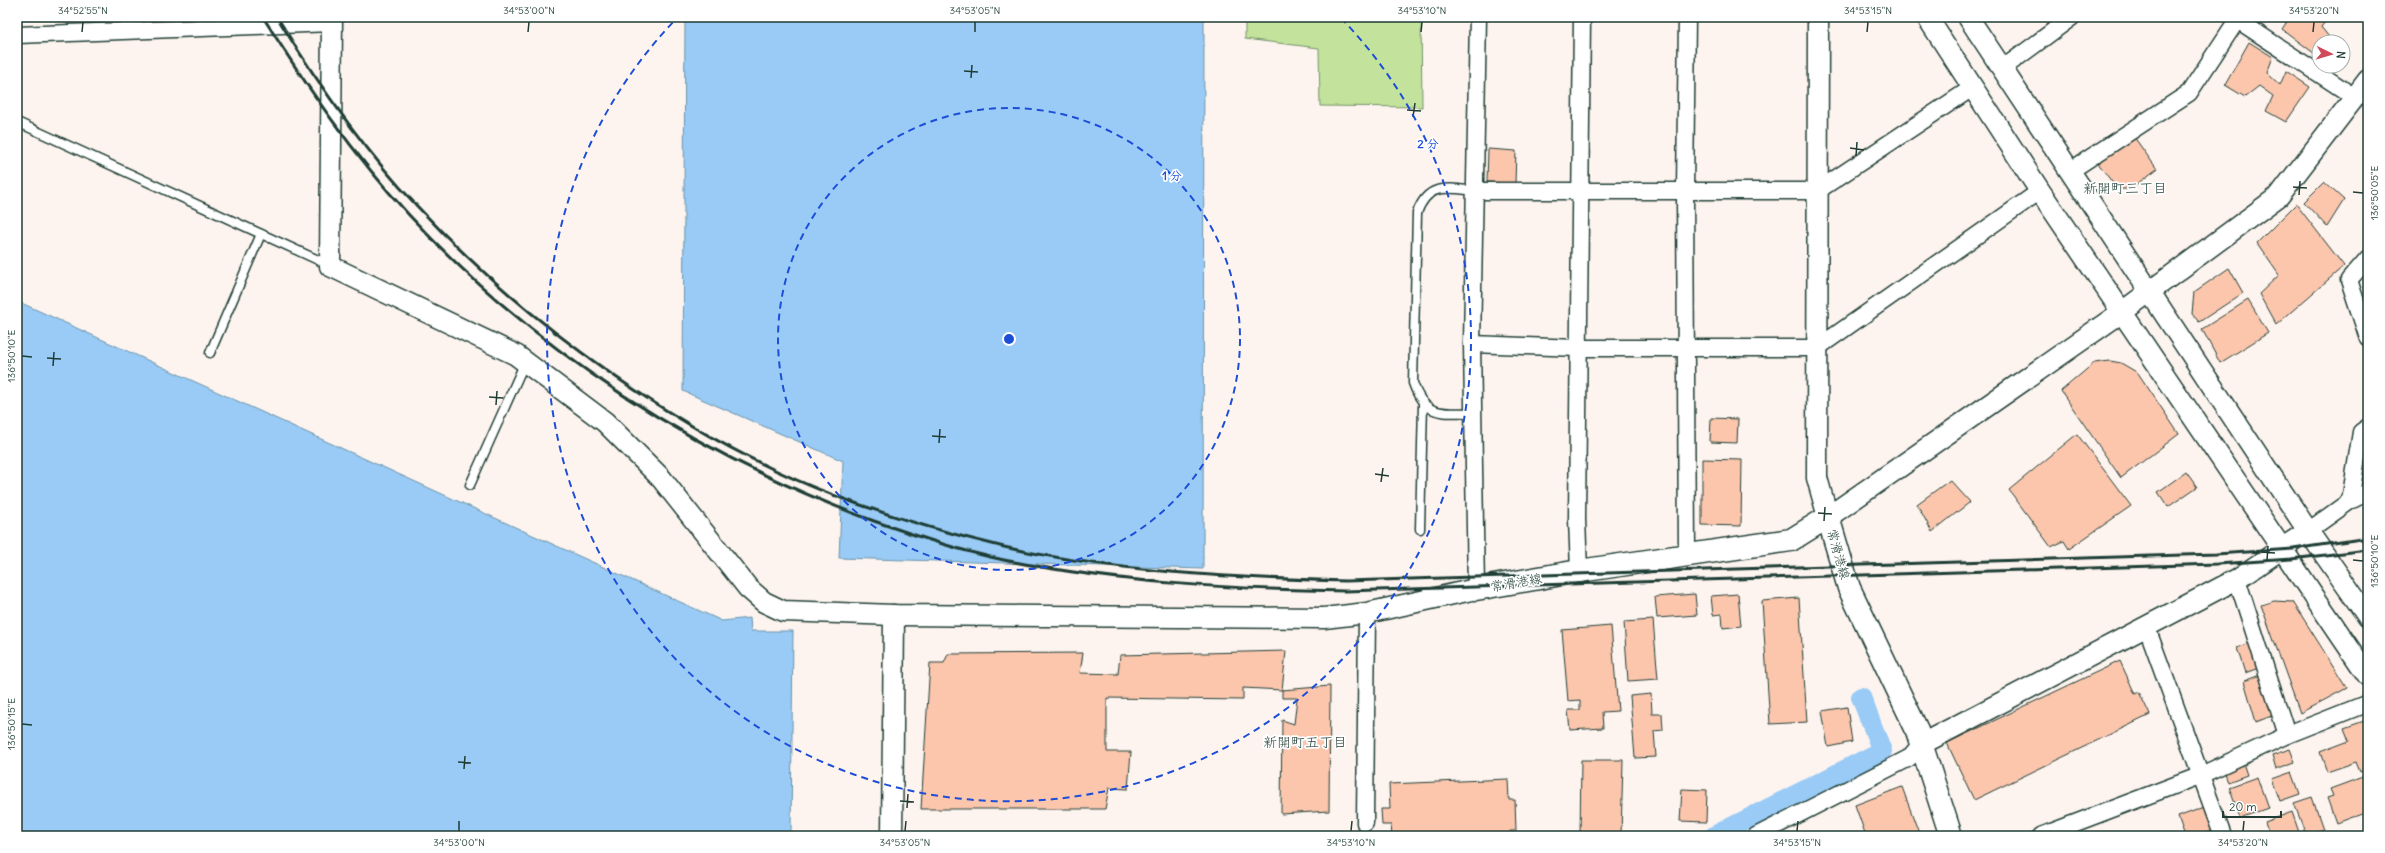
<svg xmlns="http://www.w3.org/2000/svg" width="2385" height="853" viewBox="0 0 2385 853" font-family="Delius,'Klee One',sans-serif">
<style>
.green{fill:#c3e39c;stroke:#719068}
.water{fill:#99cbf6;stroke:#6892a8}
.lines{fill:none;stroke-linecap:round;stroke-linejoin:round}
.canal{stroke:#99cbf6;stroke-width:20}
.building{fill:#fcc6ad;stroke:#1f3d34}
.service-casing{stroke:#1f3d34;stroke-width:11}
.minor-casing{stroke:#1f3d34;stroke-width:19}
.tertiary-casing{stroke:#1f3d34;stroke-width:23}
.secondary-casing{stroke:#1f3d34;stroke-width:25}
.service{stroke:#fff;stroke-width:8}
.minor{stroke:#fff;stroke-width:16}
.tertiary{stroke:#fff;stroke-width:20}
.secondary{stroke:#fff;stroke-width:22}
.rail{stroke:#1f3d34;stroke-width:3}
.ticks{fill:none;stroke:#1f3d34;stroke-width:1.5}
.ring{fill:none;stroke:#1d4ed8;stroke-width:2;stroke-dasharray:7 5}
.labels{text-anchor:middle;stroke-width:3.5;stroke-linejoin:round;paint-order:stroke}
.street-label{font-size:13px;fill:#1f3d34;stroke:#fff}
.neighbourhood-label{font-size:14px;fill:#1f3d34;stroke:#fff}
.centre{fill:#1d4ed8;stroke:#fff;stroke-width:2}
.ring-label{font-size:12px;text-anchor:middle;font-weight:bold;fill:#1d4ed8;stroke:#fff;stroke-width:3.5;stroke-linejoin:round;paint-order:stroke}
.neatline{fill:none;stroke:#1f3d34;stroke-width:1.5}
.ticks-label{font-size:10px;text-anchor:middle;fill:#1f3d34}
</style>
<rect width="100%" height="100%" fill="#fef4ef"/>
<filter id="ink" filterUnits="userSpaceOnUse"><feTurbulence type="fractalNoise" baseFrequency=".025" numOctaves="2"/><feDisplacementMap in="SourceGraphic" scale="8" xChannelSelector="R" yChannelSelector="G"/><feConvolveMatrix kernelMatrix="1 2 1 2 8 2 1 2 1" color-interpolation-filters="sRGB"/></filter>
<g filter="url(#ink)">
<path class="green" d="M 1245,17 L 1421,17 L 1422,107 L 1320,106 L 1319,48 L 1245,39 Z"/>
<g class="water">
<path d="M 685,17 L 1204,17 L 1203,569 L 839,558 L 843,461 L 683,391 Z"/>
<path d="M 17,301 L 722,621 L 750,618 L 751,631 L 793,631 L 791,836 L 17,836 Z"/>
</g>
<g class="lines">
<path class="canal" d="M 1714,836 L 1882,751 L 1861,697"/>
</g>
<g class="building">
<path d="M 2290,17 L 2329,17 L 2321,27 L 2329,37 L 2325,42 L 2319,42 L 2319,49 L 2315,54 L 2282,29 Z"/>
<path d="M 2249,42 L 2273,57 L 2267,73 L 2280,85 L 2286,71 L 2310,87 L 2286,122 L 2266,111 L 2273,96 L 2259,86 L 2245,97 L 2225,85 Z"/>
<path d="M 2134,137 L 2157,169 L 2130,189 L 2117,189 L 2098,163 Z"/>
<path d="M 1488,149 L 1516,151 L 1515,183 L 1487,182 Z"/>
<path d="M 2324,182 L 2344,200 L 2327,227 L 2304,202 Z"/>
<path d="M 2296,204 L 2344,266 L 2276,325 L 2259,294 L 2279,275 L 2257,243 Z"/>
<path d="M 2229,268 L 2243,293 L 2199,322 L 2192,314 L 2194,292 Z"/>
<path d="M 2248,300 L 2268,333 L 2220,363 L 2202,329 Z"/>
<path d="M 2110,361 L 2121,363 L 2138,373 L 2179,434 L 2121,478 L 2061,391 L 2094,363 Z"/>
<path d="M 1711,418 L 1738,419 L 1737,443 L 1710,442 Z"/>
<path d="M 2077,434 L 2131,506 L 2069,549 L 2064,541 L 2051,547 L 2009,490 Z"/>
<path d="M 1702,459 L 1742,460 L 1741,526 L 1702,525 Z"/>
<path d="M 2186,472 L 2197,487 L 2168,507 L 2158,492 Z"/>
<path d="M 1950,480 L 1970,502 L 1932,532 L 1917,504 Z"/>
<path d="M 1695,594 L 1697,615 L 1657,618 L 1655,597 Z"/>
<path d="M 1738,594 L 1741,626 L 1723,628 L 1722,614 L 1713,615 L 1711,596 Z"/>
<path d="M 1799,598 L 1807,722 L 1770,724 L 1762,601 Z"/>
<path d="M 2274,601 L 2293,602 L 2347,688 L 2300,713 L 2261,605 Z"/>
<path d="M 1653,620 L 1658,679 L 1628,681 L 1624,622 Z"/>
<path d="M 1611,626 L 1618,711 L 1602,712 L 1603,728 L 1570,730 L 1568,710 L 1580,710 L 1580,700 L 1568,701 L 1562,630 Z"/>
<path d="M 2255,641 L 2264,666 L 2245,673 L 2237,648 Z"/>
<path d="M 1286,651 L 1282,690 L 1243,688 L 1243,700 L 1107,698 L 1107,752 L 1131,752 L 1128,789 L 1109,788 L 1105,809 L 921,809 L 930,663 L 944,663 L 948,654 L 1083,653 L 1080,673 L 1118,674 L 1120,655 Z"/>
<path d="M 2120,661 L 2135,694 L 2139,692 L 2150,715 L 1974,800 L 1947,743 Z"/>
<path d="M 2260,675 L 2274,715 L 2256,722 L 2244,681 Z"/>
<path d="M 1330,686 L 1329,811 L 1281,814 L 1282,720 L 1294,724 L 1297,698 L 1282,698 L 1282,690 Z"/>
<path d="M 1651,694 L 1652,714 L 1662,714 L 1663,730 L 1654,731 L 1656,757 L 1635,758 L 1630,696 Z"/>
<path d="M 1847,707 L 1852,742 L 1828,747 L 1822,711 Z"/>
<path d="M 2364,721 L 2368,732 L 2368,769 L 2360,772 L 2356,762 L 2327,772 L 2320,752 L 2349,741 L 2344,728 Z"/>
<path d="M 2290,749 L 2295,762 L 2276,769 L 2272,755 Z"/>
<path d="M 1581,760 L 1623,760 L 1621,836 L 1580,836 Z"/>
<path d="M 2243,763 L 2247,775 L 2228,782 L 2224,770 Z"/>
<path d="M 2292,772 L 2300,794 L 2280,801 L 2272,779 Z"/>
<path d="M 2368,775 L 2368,811 L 2336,823 L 2327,798 L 2333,796 L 2330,789 Z"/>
<path d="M 2257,777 L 2268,808 L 2240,818 L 2229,787 Z"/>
<path d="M 1508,779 L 1509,800 L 1515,800 L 1516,831 L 1510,831 L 1510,836 L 1392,836 L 1391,825 L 1382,825 L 1381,809 L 1390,809 L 1389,784 Z"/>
<path d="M 1902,787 L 1920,836 L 1866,836 L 1855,805 Z"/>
<path d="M 1682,789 L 1707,790 L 1706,822 L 1680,821 Z"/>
<path d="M 2312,797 L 2323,829 L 2306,835 L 2294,803 Z"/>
<path d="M 2207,806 L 2215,829 L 2195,836 L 2185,836 L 2178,817 Z"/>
<path d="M 2292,812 L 2300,835 L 2270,836 L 2265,822 Z"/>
</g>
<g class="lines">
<g class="service-casing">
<g id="service">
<path d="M 17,122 L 329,265"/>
<path d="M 210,353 L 261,234"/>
<path d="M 1473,413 C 1441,412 1425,418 1413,383 L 1417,213 C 1428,182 1448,188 1476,191"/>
<path d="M 470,485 L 525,362"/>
<path d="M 1420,529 L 1423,404"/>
</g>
</g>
<g class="minor-casing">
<g id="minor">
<path d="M 1687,17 L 1685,191 L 1687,555"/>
<path d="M 2233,17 L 2356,98"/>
<path d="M 17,35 L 332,23"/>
<path d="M 2002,69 L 2072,17"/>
<path d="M 2070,171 L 2189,93 L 2239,17"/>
<path d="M 1476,191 L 1817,191 L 1972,88"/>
<path d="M 2368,258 L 2349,280 L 2368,338"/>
<path d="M 1472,344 L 1578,348 L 1817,348 L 2040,191"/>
<path d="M 2350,501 L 2361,432 L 2368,427"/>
<path d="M 2308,531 L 2350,501 L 2368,492"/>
<path d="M 1579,571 L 1577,519 L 1582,17"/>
<path d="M 2237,579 L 2287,735"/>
<path d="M 1476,589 L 1472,344 L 1478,17"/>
<path d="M 2147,628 L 2223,836"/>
<path d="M 1365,823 L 1367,613"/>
<path d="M 1756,836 L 1909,758 L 1920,745"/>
<path d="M 2041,836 L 2199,776 L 2287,735 L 2368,703"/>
</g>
</g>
<g class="tertiary-casing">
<g id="tertiary">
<path d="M 332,17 L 330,266 L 516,355 L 605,422 L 661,478 L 748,588 L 764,602 L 783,611 L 894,615 L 1324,618 L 1367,613 L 1476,589"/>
<path d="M 1818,17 L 1817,478 L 1828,517 L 2122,312 L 2279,196 L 2368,80"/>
<path d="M 1927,17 L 2040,191 L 2368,676"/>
<path d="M 1968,17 L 2308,531 L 2368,617"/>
<path d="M 1920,745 L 2237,579 L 2308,531"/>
<path d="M 892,836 L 894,615"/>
</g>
</g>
<g class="secondary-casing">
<path id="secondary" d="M 1476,589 L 1579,571 L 1791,540 L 1828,517 L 1849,588 L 1916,728 L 1951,836"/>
</g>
<use href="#service" class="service"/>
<use href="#minor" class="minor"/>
<use href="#tertiary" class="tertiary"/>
<use href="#secondary" class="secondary"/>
<g class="rail">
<path d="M 263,17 C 307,87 353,154 409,215 C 536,352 699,457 874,521 C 917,536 960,551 1004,560 C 1117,583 1231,589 1345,591 L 2217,564 L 2291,559 L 2368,550"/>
<path d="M 277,17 C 318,84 363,149 417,206 C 527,324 683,437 833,495 C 889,516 946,533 1004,547 C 1116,572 1231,578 1346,581 L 2216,554 L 2293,549 L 2368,538"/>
</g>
</g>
</g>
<path class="ticks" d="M 82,32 L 83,22M 528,32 L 529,22M 975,32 L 975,22M 1421,32 L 1422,22M 1867,32 L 1868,22M 2313,32 L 2314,22M 964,71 L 978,72M 971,78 L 972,65M 1407,110 L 1421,111M 1413,117 L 1415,103M 1850,148 L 1864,150M 1856,156 L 1857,142M 2293,187 L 2307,188M 2353,192 L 2363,193M 2299,195 L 2300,181M 22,356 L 32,357M 47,358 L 61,359M 53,366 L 54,352M 489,397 L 503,398M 496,405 L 497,391M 932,436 L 946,437M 939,443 L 940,429M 1375,474 L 1389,476M 1381,482 L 1383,468M 1818,513 L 1832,514M 1824,521 L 1825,507M 2261,552 L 2275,553M 2267,560 L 2268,546M 2353,560 L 2363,561M 22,724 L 32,725M 458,762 L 471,763M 464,769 L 465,756M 900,801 L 914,802M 907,808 L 908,794M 459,831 L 459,821M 905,831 L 906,821M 1351,831 L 1352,821M 1797,831 L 1798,821M 2243,831 L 2244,821"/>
<g class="ring">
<circle cx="1009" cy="339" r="231"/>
<path d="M1341 18A462 462 0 1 1 677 18"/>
</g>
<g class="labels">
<g class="street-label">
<text transform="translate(1839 554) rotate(74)" y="5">常滑港線</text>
<text transform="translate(1516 582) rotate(-10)" y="5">常滑港線</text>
</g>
<g class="neighbourhood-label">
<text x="2125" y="193">新開町三丁目</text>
<text x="1305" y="747">新開町五丁目</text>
</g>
</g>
<circle cx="1009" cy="339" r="6" class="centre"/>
<g class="ring-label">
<text x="1428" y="148">2 分</text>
<text x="1172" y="180">1 分</text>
</g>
<rect width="2385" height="853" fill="none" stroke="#fff" stroke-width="44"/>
<g transform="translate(2331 54) rotate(95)"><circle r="19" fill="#ffffff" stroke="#a5b1ae"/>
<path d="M0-3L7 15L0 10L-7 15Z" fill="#d1495b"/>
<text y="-6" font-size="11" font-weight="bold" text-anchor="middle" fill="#1f3d34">N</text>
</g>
<path d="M2223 811v6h58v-6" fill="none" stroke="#1f3d34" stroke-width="2"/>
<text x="2229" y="811" font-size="12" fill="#1f3d34" stroke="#ffffff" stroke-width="3" paint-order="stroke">20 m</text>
<rect x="22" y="22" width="2341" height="809" class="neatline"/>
<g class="ticks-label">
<text x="83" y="14">34°52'55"N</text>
<text x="529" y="14">34°53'00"N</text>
<text x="975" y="14">34°53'05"N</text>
<text x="1422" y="14">34°53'10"N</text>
<text x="1868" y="14">34°53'15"N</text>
<text x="2314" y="14">34°53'20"N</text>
<text transform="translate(2374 193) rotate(-90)" y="4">136°50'05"E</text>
<text transform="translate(11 356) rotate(-90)" y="4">136°50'10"E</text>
<text transform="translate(2374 561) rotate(-90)" y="4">136°50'10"E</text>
<text transform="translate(11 724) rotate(-90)" y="4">136°50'15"E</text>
<text x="459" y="846">34°53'00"N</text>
<text x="905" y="846">34°53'05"N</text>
<text x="1351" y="846">34°53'10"N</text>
<text x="1797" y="846">34°53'15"N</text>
<text x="2243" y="846">34°53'20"N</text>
</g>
</svg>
